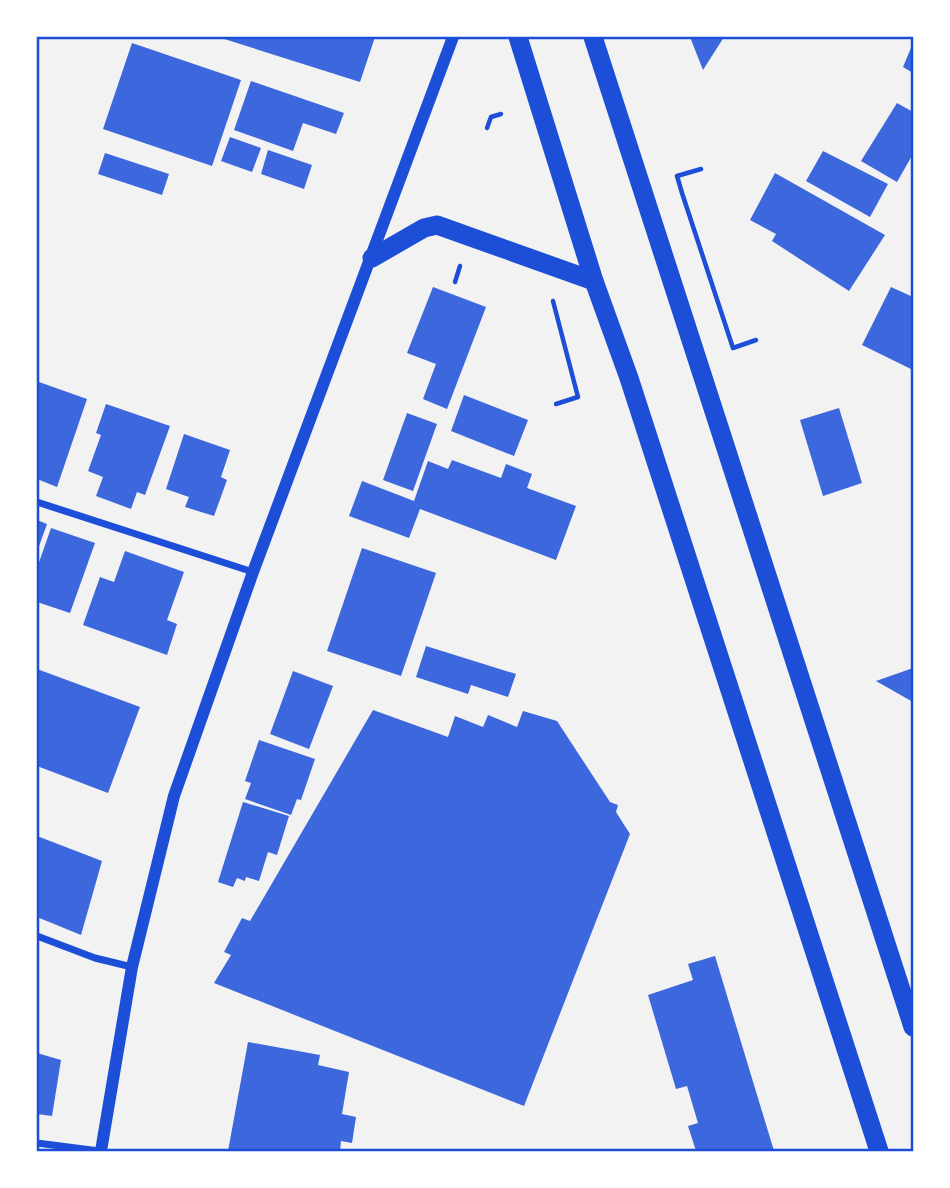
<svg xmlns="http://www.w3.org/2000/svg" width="950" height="1188" viewBox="0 0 950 1188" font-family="'Alegreya Sans',sans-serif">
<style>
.building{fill:#3d67dc}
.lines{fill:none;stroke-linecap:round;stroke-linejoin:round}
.path{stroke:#1d4ed8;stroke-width:4.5}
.minor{stroke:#1d4ed8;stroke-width:7}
.tertiary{stroke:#1d4ed8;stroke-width:12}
.trunk{stroke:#1d4ed8;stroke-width:19}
.neatline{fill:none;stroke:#1d4ed8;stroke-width:2.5}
</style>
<rect width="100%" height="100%" fill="#f2f2f2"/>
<g class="building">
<path d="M 218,37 L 375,37 L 360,82 Z"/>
<path d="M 690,37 L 724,37 L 703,70 Z"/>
<path d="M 132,43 L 241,80 L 212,166 L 103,129 Z"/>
<path d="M 913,43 L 913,73 L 903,67 Z"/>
<path d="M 251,81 L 344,113 L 336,134 L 303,123 L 293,151 L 234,130 Z"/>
<path d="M 897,103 L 913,112 L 913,154 L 897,182 L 861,161 Z"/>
<path d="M 230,137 L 261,148 L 252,172 L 221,161 Z"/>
<path d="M 268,150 L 312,165 L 304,189 L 261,174 Z"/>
<path d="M 823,151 L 888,184 L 870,217 L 806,181 Z"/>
<path d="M 105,153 L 169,174 L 162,195 L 98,174 Z"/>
<path d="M 775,173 L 885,235 L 849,291 L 772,241 L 776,234 L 750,220 Z"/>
<path d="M 433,287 L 486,307 L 447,409 L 423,399 L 436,364 L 407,353 Z"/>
<path d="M 891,287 L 913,297 L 913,370 L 862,345 Z"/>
<path d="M 39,382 L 87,399 L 57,487 L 37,479 L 37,389 Z"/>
<path d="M 464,395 L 528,420 L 514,456 L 451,431 Z"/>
<path d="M 106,404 L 170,426 L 145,495 L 137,492 L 131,509 L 96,496 L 103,477 L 88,471 L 101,435 L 96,433 Z"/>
<path d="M 839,408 L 862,483 L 823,496 L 800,420 Z"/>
<path d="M 407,413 L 437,424 L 413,491 L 383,480 Z"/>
<path d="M 184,434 L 230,450 L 221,477 L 227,480 L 214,516 L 185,507 L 189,497 L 166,489 Z"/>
<path d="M 452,460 L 501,478 L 506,464 L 532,474 L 527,488 L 576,506 L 556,560 L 420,509 L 409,538 L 349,516 L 362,481 L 414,501 L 428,461 L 448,469 Z"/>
<path d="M 37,520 L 47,524 L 37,552 Z"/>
<path d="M 51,528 L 95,543 L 70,613 L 37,602 L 37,568 Z"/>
<path d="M 362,548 L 436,573 L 401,676 L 327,651 Z"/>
<path d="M 125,551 L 184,572 L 167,620 L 177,624 L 167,655 L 83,625 L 100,577 L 114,582 Z"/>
<path d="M 426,646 L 516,674 L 508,697 L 471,685 L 468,694 L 416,677 Z"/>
<path d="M 913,668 L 913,702 L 876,681 Z"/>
<path d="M 37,669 L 140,707 L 108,793 L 37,766 Z"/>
<path d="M 293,671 L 333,686 L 309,749 L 270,734 Z"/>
<path d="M 373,710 L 448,737 L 455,716 L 483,727 L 488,715 L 517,727 L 523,711 L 557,721 L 610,802 L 618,805 L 616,812 L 630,834 L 524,1106 L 214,983 L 231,955 L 224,952 L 242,918 L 250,921 Z"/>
<path d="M 259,740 L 315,759 L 301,800 L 297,799 L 291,815 L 245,799 L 251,783 L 245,781 Z"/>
<path d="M 243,802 L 289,816 L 277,855 L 268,852 L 259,881 L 246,877 L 245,881 L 237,878 L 233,887 L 218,882 Z"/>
<path d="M 37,836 L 102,861 L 81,935 L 37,917 Z"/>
<path d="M 715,956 L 774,1151 L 696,1151 L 688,1126 L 698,1123 L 687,1086 L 676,1089 L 648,995 L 693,980 L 688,964 Z"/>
<path d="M 248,1042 L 320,1055 L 318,1065 L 349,1072 L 342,1114 L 356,1117 L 352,1143 L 341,1141 L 340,1151 L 228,1151 Z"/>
<path d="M 37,1053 L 61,1060 L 52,1116 L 37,1114 Z"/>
</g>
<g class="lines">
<g class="path">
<path d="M 487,128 L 491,117 L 501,114"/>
<path d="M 701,169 L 677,176 L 682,193 L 733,348 L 756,340"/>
<path d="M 455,282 L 460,266"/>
<path d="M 553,301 L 578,397 L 556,404"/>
</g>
<g class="minor">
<path d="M 37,502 L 253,572"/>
<path d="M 37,936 L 95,958 L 132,967"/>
<path d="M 37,1143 L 99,1151"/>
</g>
<path class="tertiary" d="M 101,1151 L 132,967 L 174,796 L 253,572 L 453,37"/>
<g class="trunk">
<path d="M 518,37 L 594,281 L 629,378 L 879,1151"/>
<path d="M 593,37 L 913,1027"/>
<path d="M 372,258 L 424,228 L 437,225 L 594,281"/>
</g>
</g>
<rect width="950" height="1188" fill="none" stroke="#ffffff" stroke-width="77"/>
<rect x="38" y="38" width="874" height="1112" class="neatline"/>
</svg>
